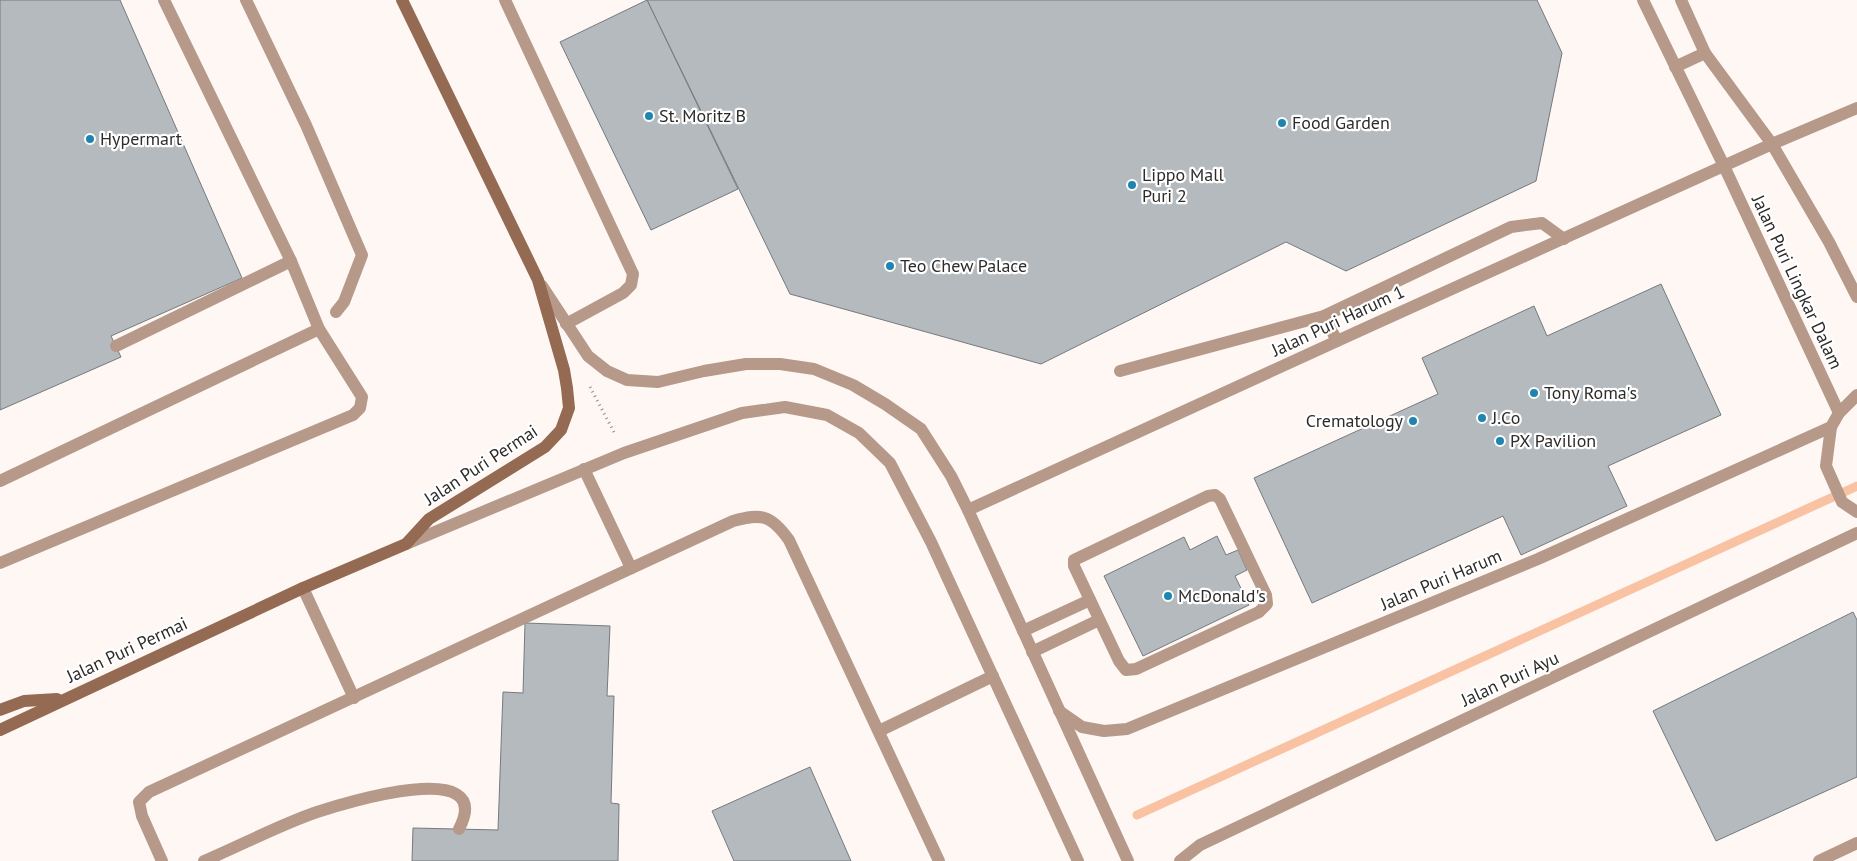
<svg xmlns="http://www.w3.org/2000/svg" width="1857" height="861" viewBox="0 0 1857 861" font-family="'PT Sans',sans-serif">
<style>
.lines{fill:none;stroke-linecap:round;stroke-linejoin:round}
.stream{stroke:#f9c2a3;stroke-width:9}
.building{fill:#b4babd;stroke:#747a7d}
.path{stroke:#8f8a88;stroke-width:3;stroke-dasharray:1 4;stroke-linecap:butt}
.lane{stroke:#b79989;stroke-width:12}
.street{stroke:#b79989;stroke-width:12}
.secondary{stroke:#956a53;stroke-width:12}
.poi-dot{fill:#1e86ae;stroke:#fff;stroke-width:2}
.labels{text-anchor:middle;stroke-width:4.5;stroke-linejoin:round;paint-order:stroke}
.poi-label{font-size:18px;fill:#2e2c2a;stroke:#fff;text-anchor:start}
.street-label{font-size:18px;fill:#2e2c2a;stroke:#fff}
</style>
<rect width="100%" height="100%" fill="#fef7f4"/>
<g class="lines">
<path class="stream" d="M 1137,815 L 1857,486"/>
</g>
<g class="building">
<path d="M 0,0 L 120,0 L 242,278 L 111,336 L 121,357 L 0,410 Z"/>
<path d="M 647,0 L 1537,0 L 1562,53 L 1536,181 L 1346,271 L 1286,242 L 1041,364 L 790,294 Z"/>
<path d="M 647,0 L 738,189 L 651,230 L 560,42 Z"/>
<path d="M 1661,284 L 1721,415 L 1608,466 L 1627,506 L 1521,555 L 1503,516 L 1312,603 L 1254,478 L 1438,394 L 1422,358 L 1534,306 L 1547,336 Z"/>
<path d="M 1217,536 L 1226,555 L 1238,550 L 1247,570 L 1235,576 L 1249,605 L 1143,656 L 1104,576 L 1184,537 L 1190,550 Z"/>
<path d="M 1853,612 L 1857,620 L 1857,777 L 1716,841 L 1653,711 Z"/>
<path d="M 525,623 L 610,626 L 607,696 L 614,696 L 611,803 L 619,804 L 618,861 L 412,861 L 413,828 L 498,830 L 503,692 L 523,693 Z"/>
<path d="M 810,767 L 851,861 L 734,861 L 712,811 Z"/>
</g>
<g class="lines">
<path class="path" d="M 590,387 L 615,434"/>
<g class="lane">
<path d="M 246,0 L 306,125 L 362,255 L 344,302 L 336,312"/>
<path d="M 505,0 L 633,274 L 631,285 L 623,293 L 566,324"/>
<path d="M 1643,0 L 1724,166"/>
<path d="M 1681,0 L 1705,53 L 1772,144"/>
<path d="M 1675,67 L 1705,53"/>
<path d="M 1337,341 L 1324,316 L 1511,227 L 1542,223 L 1564,239"/>
<path d="M 116,346 L 291,261"/>
<path d="M 1120,371 L 1324,316"/>
<path d="M 584,469 L 631,568"/>
<path d="M 0,481 L 319,329"/>
<path d="M 1215,495 L 1220,499 L 1266,595 L 1267,604 L 1259,612 L 1136,669 L 1126,670 L 1119,661 L 1074,566 L 1074,560 L 1208,496 Z"/>
<path d="M 0,563 L 353,415 L 360,408 L 362,397 L 319,329 L 291,261 L 164,0"/>
<path d="M 303,588 L 354,698"/>
<path d="M 1023,631 L 1090,600"/>
<path d="M 1032,652 L 1099,620"/>
<path d="M 879,731 L 993,676"/>
<path d="M 162,861 L 142,816 L 139,802 L 149,792 L 733,521 C 762,513 771,515 789,540 L 939,861"/>
<path d="M 204,861 C 242,845 279,825 317,812 C 344,803 497,756 459,829"/>
</g>
<g class="street">
<path d="M 1772,144 L 1829,242 L 1857,297"/>
<path d="M 1724,166 L 1839,413"/>
<path d="M 542,286 L 588,356 L 607,371 L 627,380 L 658,382 L 704,371 L 746,364 L 780,364 L 814,369 L 853,385 L 885,404 L 921,429 L 951,476 L 968,510 L 1128,861"/>
<path d="M 1857,395 L 1839,413 L 1831,427 L 1826,466 L 1842,502 L 1857,512"/>
<path d="M 968,510 L 1359,331 L 1772,144 L 1857,108"/>
<path d="M 406,544 L 624,453 L 742,413 L 785,407 L 827,415 L 859,433 L 890,463 L 931,542 L 1078,861"/>
<path d="M 1059,711 L 1082,727 L 1104,731 L 1127,729 L 1538,559 L 1831,427"/>
<path d="M 1180,861 L 1200,845 L 1857,533"/>
<path d="M 1819,861 L 1857,843"/>
</g>
<g class="secondary">
<path d="M 0,710 L 24,701 L 57,699"/>
<path d="M 0,730 L 303,588 L 406,544 L 429,519 L 545,447 L 561,430 L 569,408 L 567,388 L 564,370 L 538,280 L 402,0"/>
</g>
</g>
<g class="poi-dot">
<circle cx="649" cy="116" r="5"/>
<circle cx="1282" cy="123" r="5"/>
<circle cx="90" cy="139" r="5"/>
<circle cx="1132" cy="185" r="5"/>
<circle cx="890" cy="266" r="5"/>
<circle cx="1534" cy="393" r="5"/>
<circle cx="1482" cy="418" r="5"/>
<circle cx="1413" cy="421" r="5"/>
<circle cx="1500" cy="441" r="5"/>
<circle cx="1168" cy="596" r="5"/>
</g>
<g class="labels">
<g class="poi-label">
<text x="659" y="122">St. Moritz B</text>
<text x="1292" y="129">Food Garden</text>
<text x="100" y="145">Hypermart</text>
<text x="1142" y="181">Lippo Mall<tspan x="1142" dy="21">Puri 2</tspan></text>
<text x="900" y="272">Teo Chew Palace</text>
<text x="1544" y="399">Tony Roma's</text>
<text x="1492" y="424">J.Co</text>
<text x="1403" y="427" text-anchor="end">Crematology</text>
<text x="1510" y="447">PX Pavilion</text>
<text x="1178" y="602">McDonald's</text>
</g>
<g class="street-label">
<text transform="translate(1797 282) rotate(65)" y="6">Jalan Puri Lingkar Dalam</text>
<text transform="translate(1338 321) rotate(-25)" y="6">Jalan Puri Harum 1</text>
<text transform="translate(481 465) rotate(-33)" y="6">Jalan Puri Permai</text>
<text transform="translate(1441 580) rotate(-23)" y="6">Jalan Puri Harum</text>
<text transform="translate(127 650) rotate(-25)" y="6">Jalan Puri Permai</text>
<text transform="translate(1510 679) rotate(-25)" y="6">Jalan Puri Ayu</text>
</g>
</g>
</svg>
